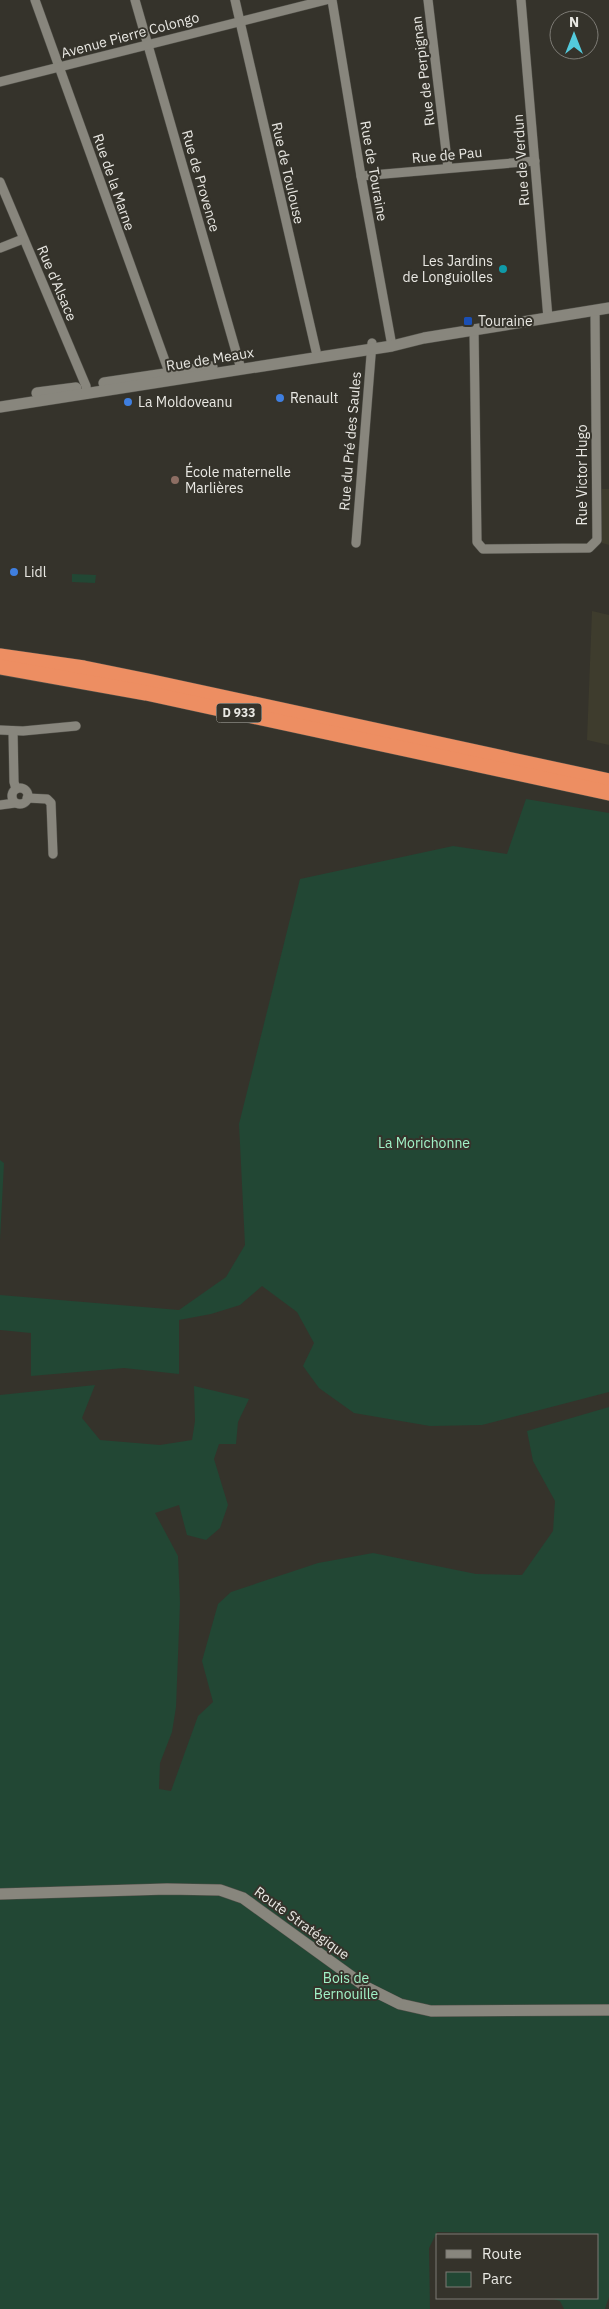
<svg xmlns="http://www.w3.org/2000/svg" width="609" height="2309" viewBox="0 0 609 2309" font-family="'IBM Plex Sans',sans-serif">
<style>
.built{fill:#3e3c2d}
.green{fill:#224734}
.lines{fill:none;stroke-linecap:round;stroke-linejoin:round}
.street-casing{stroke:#515049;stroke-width:10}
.secondary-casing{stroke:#515049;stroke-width:12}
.highway-casing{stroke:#515049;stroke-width:16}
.street{stroke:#88867d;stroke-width:9}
.secondary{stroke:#88867d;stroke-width:11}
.highway{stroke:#ed8e62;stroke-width:15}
.culture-dot{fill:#0f9aa8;stroke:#35332b;stroke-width:2}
.transit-dot{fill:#1a4fb4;stroke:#35332b;stroke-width:2}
.shop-dot{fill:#3f7fe0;stroke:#35332b;stroke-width:2}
.education-dot{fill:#8d6e63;stroke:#35332b;stroke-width:2}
.labels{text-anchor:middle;stroke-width:4;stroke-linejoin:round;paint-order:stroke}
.shield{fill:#35332b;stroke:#b3b2ac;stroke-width:1}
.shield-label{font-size:12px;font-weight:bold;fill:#e9e8e3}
.street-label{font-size:14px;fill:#e9e8e3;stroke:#35332b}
.poi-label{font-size:14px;fill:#e9e8e3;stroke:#35332b;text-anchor:start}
.park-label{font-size:14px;fill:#a1f2c7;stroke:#35332b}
</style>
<rect width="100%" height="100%" fill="#35332b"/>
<g class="built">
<path d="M 602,489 L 609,489 L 609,545 L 602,543 Z"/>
<path d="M 592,611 L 609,615 L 609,745 L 587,740 Z"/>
</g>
<g class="green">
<path d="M 72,574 L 96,575 L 95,583 L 72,582 Z"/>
<path d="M 526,799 L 609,813 L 609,1392 L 482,1425 L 430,1426 L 354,1413 L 319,1388 L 303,1366 L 314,1343 L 297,1312 L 262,1286 L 240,1305 L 211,1314 L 179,1320 L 179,1374 L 124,1368 L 31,1376 L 31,1333 L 0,1330 L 0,1295 L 179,1310 L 226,1277 L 245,1245 L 239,1124 L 300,879 L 453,846 L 507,854 Z"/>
<path d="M 0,1160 L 4,1163 L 0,1240 Z"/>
<path d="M 95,1385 L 82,1418 L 100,1440 L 160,1445 L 192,1440 L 195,1421 L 194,1386 L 249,1399 L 238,1422 L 236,1444 L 219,1444 L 214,1459 L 228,1505 L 220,1528 L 206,1540 L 187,1535 L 179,1505 L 155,1513 L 178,1556 L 180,1603 L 176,1707 L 172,1732 L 160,1763 L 159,1789 L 171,1791 L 198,1716 L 213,1702 L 202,1661 L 218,1604 L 231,1592 L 318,1563 L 373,1553 L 476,1574 L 522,1575 L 553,1531 L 555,1501 L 533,1461 L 527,1431 L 609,1407 L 609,2297 L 605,2309 L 564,2309 L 560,2301 L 550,2298 L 598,2298 L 598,2235 L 437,2232 L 429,2248 L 430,2309 L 0,2309 L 0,1395 Z"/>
</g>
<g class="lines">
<g class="street-casing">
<g id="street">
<path d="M 35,0 L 169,372"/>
<path d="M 135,0 L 241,369"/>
<path d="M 235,0 L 316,351"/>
<path d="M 332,0 L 361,176 L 392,346"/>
<path d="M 428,0 L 448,168"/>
<path d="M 521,0 L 548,318"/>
<path d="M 0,82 L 326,0"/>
<path d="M 361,176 L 535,161"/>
<path d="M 0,182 L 86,386 L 87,394"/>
<path d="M 0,248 L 23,239"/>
<path d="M 474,329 L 477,542 L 483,549 L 589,548 L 597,540 L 595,311"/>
<path d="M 356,543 L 372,343"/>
<path d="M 0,730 L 23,731 L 76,726"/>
<path d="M 13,731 L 14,782 L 16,789"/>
<circle cx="20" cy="796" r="8"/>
<path d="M 27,798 L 47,799 L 51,803 L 53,854"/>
<path d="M 0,805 L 15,803"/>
</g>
</g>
<g class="secondary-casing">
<g id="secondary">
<path d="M 104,383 L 212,367"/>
<path d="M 37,393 L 76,388"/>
<path d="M 0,407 L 314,358 L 392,346 L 424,338 L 609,308"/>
<path d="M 0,1894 L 167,1889 L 220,1890 L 243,1898 L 366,1987 L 400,2004 L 431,2011 L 609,2010"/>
</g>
</g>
<g class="highway-casing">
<g id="highway">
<path d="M 0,656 L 84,668 L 148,681 L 609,781"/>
<path d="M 0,667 L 146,693 L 609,793"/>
</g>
</g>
<use href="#street" class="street"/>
<use href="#secondary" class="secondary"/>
<use href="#highway" class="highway"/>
</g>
<circle class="culture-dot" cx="503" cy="269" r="5"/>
<rect class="transit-dot" x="463" y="316" width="10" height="10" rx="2.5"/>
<g class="shop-dot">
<circle cx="280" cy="398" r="5"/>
<circle cx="128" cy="402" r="5"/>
<circle cx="14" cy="572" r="5"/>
</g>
<circle class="education-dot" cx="175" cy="480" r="5"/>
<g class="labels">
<rect class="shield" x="216.5" y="703.5" width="45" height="19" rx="4"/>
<g class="shield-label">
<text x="239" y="717">D 933</text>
</g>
<g class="street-label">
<text transform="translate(130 35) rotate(-15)" y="5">Avenue Pierre Colongo</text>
<text transform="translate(423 71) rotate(-97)" y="5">Rue de Perpignan</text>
<text transform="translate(447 155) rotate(-5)" y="5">Rue de Pau</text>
<text transform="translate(521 160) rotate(-94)" y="5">Rue de Verdun</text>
<text transform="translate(374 171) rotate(80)" y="5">Rue de Touraine</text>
<text transform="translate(288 173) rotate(77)" y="5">Rue de Toulouse</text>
<text transform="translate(201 181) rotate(74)" y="5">Rue de Provence</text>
<text transform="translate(114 182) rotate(71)" y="5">Rue de la Marne</text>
<text transform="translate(57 283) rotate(67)" y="5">Rue d'Alsace</text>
<text transform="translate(210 359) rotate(-9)" y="5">Rue de Meaux</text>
<text transform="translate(350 441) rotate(-85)" y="5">Rue du Pré des Saules</text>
<text transform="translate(582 475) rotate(-90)" y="5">Rue Victor Hugo</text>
<text transform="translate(302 1923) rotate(36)" y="5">Route Stratégique</text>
</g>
<g class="poi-label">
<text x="493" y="266" text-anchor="end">Les Jardins<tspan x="493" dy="16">de Longuiolles</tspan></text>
<text x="478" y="326">Touraine</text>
<text x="290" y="403">Renault</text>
<text x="138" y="407">La Moldoveanu</text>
<text x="185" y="477">École maternelle<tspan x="185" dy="16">Marlières</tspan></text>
<text x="24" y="577">Lidl</text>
</g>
<g class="park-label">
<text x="424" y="1148">La Morichonne</text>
<text x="346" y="1983">Bois de<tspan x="346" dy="16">Bernouille</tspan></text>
</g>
</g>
<rect x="436" y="2234" width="162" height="65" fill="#35332b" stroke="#7d7b75"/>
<rect x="446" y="2250" width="25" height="8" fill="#88867d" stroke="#7d7b75"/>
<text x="482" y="2259" font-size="15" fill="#e9e8e3">Route</text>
<rect x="446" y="2272" width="25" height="15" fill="#224734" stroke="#7d7b75"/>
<text x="482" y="2284" font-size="15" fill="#e9e8e3">Parc</text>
<g transform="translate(574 35)"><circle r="24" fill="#35332b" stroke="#7d7b75"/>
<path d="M0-4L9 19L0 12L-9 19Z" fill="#53cadc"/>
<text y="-8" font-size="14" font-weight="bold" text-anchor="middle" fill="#e9e8e3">N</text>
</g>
</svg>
